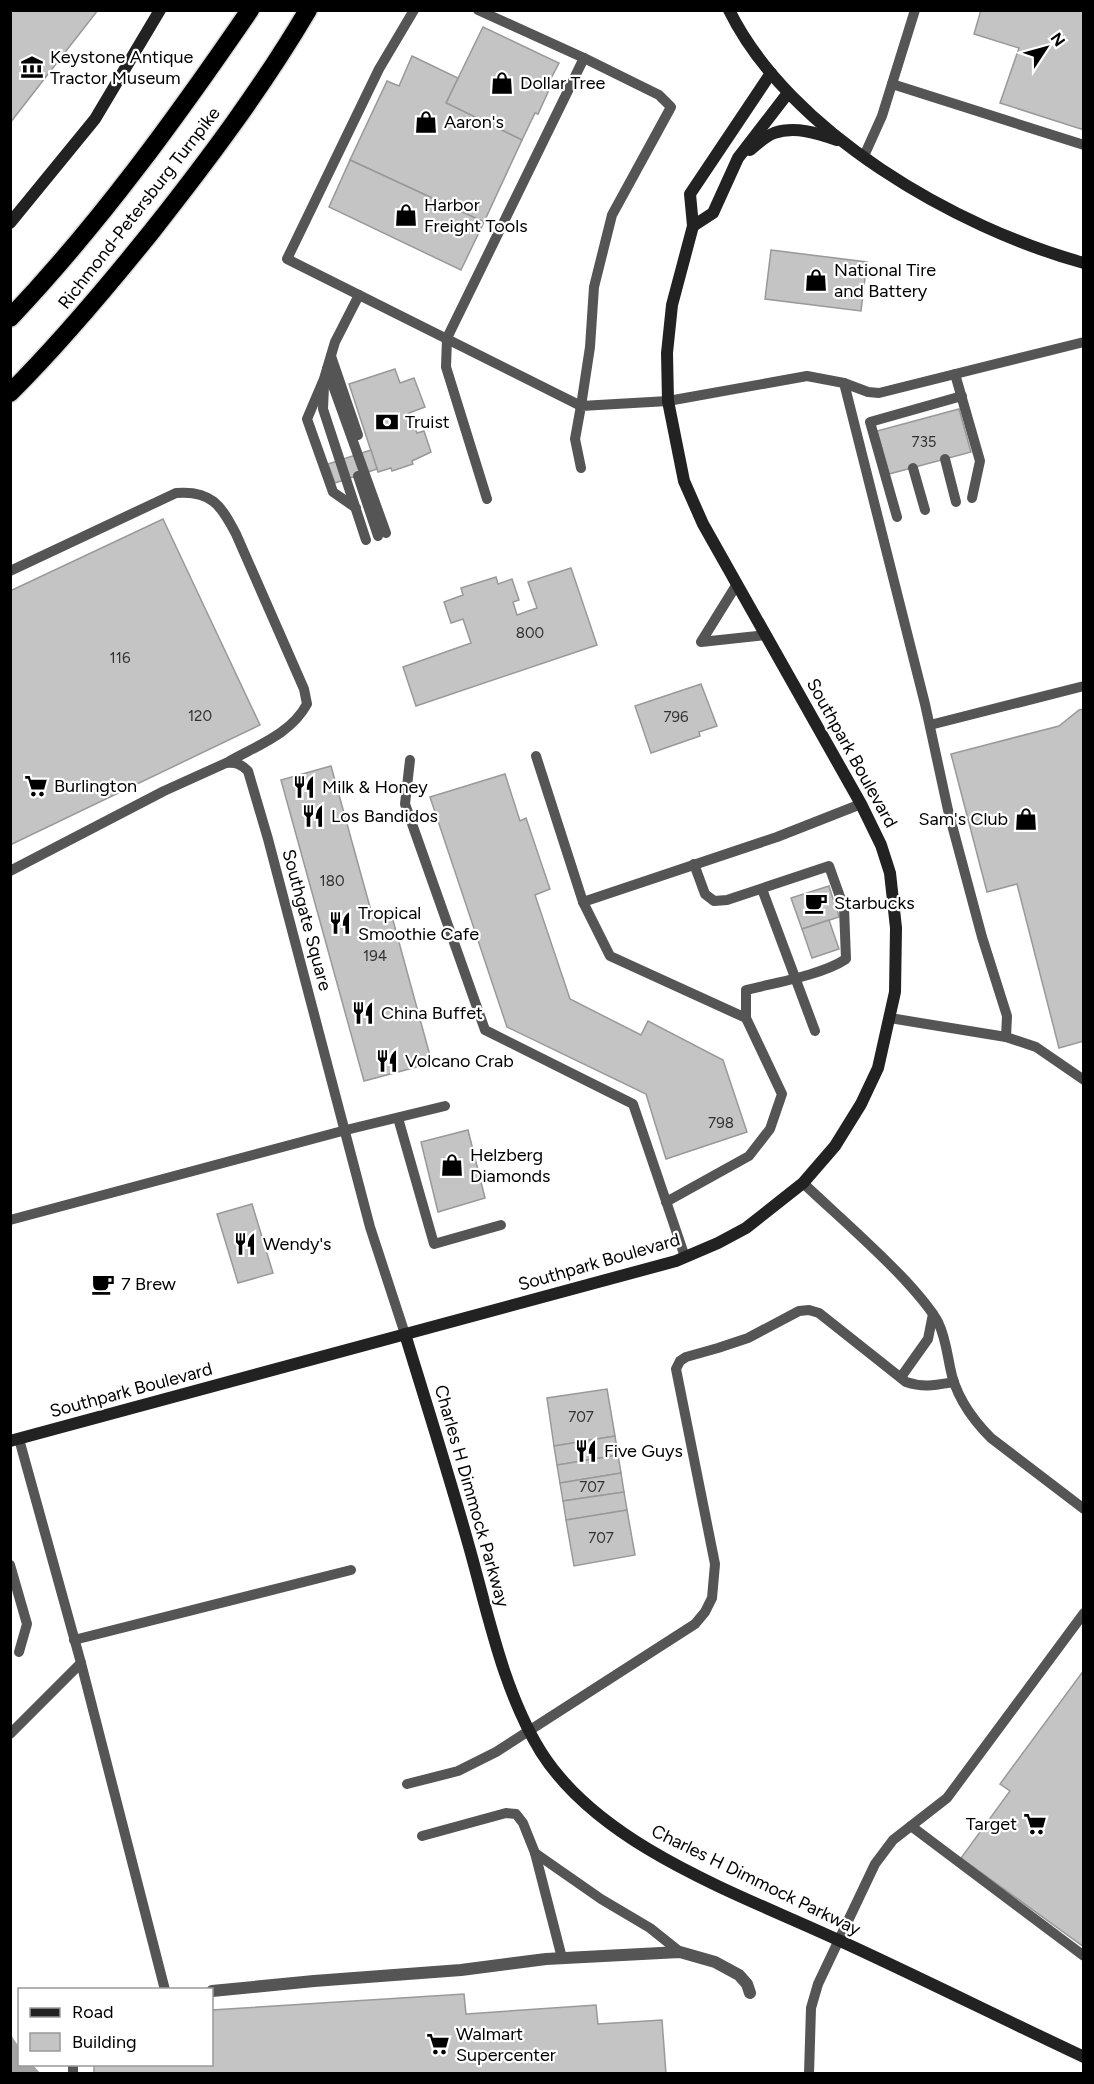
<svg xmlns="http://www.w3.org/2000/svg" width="1094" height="2084" viewBox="0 0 1094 2084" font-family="Figtree,sans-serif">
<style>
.water{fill:#a3a3a3}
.building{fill:#c4c4c4;stroke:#999;stroke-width:1.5}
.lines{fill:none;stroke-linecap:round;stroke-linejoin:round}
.highway-casing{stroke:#dbdbdb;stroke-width:21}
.lane{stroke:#555;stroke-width:10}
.street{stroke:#555;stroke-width:12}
.secondary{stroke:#222;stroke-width:12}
.highway{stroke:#000;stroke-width:18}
.labels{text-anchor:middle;stroke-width:4.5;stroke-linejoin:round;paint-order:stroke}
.number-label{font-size:15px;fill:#313131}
.poi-label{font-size:18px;fill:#000;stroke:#fff;text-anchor:start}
.street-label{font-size:18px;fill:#000;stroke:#fff}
</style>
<rect width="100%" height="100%" fill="#fff"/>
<path class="water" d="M 11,2035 L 19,2047 L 20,2064 L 33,2065 L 40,2073 L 11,2073 Z"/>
<g class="building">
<path d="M 10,10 L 98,10 L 10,123 Z"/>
<path d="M 981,10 L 1084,10 L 1084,130 L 1000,103 L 1019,48 L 974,34 Z"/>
<path d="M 483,27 L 559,63 L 546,88 L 549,90 L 538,114 L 535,113 L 522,140 L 446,103 Z"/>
<path d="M 412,56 L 458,78 L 446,103 L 522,140 L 484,222 L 350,160 L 387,81 L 399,86 Z"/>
<path d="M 350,160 L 484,222 L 461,270 L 329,207 Z"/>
<path d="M 771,250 L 867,262 L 861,311 L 765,299 Z"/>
<path d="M 395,369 L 400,383 L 414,378 L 425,407 L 409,413 L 417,433 L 424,431 L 431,452 L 412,461 L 413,464 L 392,471 L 391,468 L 378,472 L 349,384 Z"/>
<path d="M 959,409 L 971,452 L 889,474 L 877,431 Z"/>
<path d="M 371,450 L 377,469 L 335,483 L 328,464 Z"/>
<path d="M 163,519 L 260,725 L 10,845 L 10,591 Z"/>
<path d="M 571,568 L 597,645 L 416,706 L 403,667 L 471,643 L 463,619 L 451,623 L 444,602 L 463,595 L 461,588 L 496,577 L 498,584 L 512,579 L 519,600 L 513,602 L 517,615 L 537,608 L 528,582 Z"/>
<path d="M 701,684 L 717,726 L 699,732 L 700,736 L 651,753 L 635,706 Z"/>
<path d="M 1084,709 L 1084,1041 L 1059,1048 L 1017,884 L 987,892 L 951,754 L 1059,726 L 1079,710 Z"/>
<path d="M 331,766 L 373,918 L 391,913 L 432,1063 L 364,1081 L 281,780 Z"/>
<path d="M 505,774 L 520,821 L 526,818 L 550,889 L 535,895 L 570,999 L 641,1035 L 648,1021 L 723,1060 L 747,1132 L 666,1159 L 646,1094 L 507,1027 L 430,797 Z"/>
<path d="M 829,886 L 833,899 L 836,898 L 840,908 L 837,909 L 839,917 L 802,929 L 791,898 Z"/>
<path d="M 829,920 L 839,949 L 812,958 L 802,929 Z"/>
<path d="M 468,1130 L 485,1198 L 438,1212 L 421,1142 Z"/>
<path d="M 252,1204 L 273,1273 L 238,1283 L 217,1214 Z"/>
<path d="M 607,1389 L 615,1436 L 554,1446 L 547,1398 Z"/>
<path d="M 615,1436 L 618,1455 L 557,1465 L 554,1446 Z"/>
<path d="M 618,1455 L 621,1473 L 560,1483 L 557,1465 Z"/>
<path d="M 621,1473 L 624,1492 L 563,1501 L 560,1483 Z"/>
<path d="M 624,1492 L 627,1510 L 566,1520 L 563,1501 Z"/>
<path d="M 627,1510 L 635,1555 L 574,1566 L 566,1520 Z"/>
<path d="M 1084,1670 L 1084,1947 L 961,1858 L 1010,1791 L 1000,1784 Z"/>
<path d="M 464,1994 L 466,2014 L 596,2005 L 598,2024 L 662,2020 L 666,2074 L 94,2074 L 94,2064 L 212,2064 L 212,2010 Z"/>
</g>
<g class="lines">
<g class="highway-casing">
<g id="highway">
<path d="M 10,318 C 100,223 176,118 250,10"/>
<path d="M 10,393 C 61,342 107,287 152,231 C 208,160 262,88 308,10"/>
</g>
</g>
<g class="lane">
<path d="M 414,10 L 379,69 L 287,259 L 581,406 L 590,347 L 594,287 L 612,215 L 671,107 L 659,95 L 584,58 L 478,10"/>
<path d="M 892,84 L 1084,145"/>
<path d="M 864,156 L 882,116 L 915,10"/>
<path d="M 331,356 L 358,435"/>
<path d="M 327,369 L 386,533"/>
<path d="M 955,374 L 980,461 L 972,498"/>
<path d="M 844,383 L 925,704 L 948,810 L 982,937 L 1007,1016 L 1006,1037"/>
<path d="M 324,386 L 323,409 L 366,540"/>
<path d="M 945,459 L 956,502"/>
<path d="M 581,468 L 575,439 L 581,406 L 668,401 L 807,376 L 844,383 L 868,392 L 879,393 L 1084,342"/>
<path d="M 913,468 L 925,510"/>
<path d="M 358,476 L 378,536"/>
<path d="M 487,499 L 446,367 L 447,338 L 584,58"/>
<path d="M 356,508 L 333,492 L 307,419 L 324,379 L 335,342 L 359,295"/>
<path d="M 897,517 L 870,422 L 962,396"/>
<path d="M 10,571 L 176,493 C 211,490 221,505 236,534 L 304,689 L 307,704 C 291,734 256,746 228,762"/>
<path d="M 737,584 L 701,642 L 766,635"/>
<path d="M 930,725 L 1084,686"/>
<path d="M 536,756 L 583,902 L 610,956 L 746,1018 L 782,1094 L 770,1129 L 749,1156 L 666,1202"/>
<path d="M 410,760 L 405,804 L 485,1030 L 633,1104 L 685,1257"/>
<path d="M 694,864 L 705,894 L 714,901 L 727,900 L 829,866 L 844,908 L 846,959 C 822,975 774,983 746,990 L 746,1018"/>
<path d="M 10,871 L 164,791 L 226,763 C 236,762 241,764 248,771 L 268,839 L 370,1227 L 405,1334"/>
<path d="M 762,889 L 815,1031"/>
<path d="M 583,902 L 777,837 L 861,804"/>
<path d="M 890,1018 L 1006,1037 L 1036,1047 L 1084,1080"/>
<path d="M 398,1118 L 434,1244 L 501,1225"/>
<path d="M 803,1183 C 837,1215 872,1245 904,1279 C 916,1292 929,1306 938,1322 C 945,1336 947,1352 950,1367 C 955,1395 971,1418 991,1438 L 1084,1509"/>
<path d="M 10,1220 L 346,1130 L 445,1106"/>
<path d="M 901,1377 L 928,1339 L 933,1314"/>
<path d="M 19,1439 L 81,1663 L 165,1990"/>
<path d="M 10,1565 L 27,1624 L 19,1652"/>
<path d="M 74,1640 L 351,1570"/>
<path d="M 10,1734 L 81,1663"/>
<path d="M 407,1784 L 458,1771 L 496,1752 L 695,1624 L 705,1612 L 712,1598 L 715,1564 L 676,1369 L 680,1361 L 686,1357 L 718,1348 L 748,1338 L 799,1311 L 809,1310 L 819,1313 L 906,1382 C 924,1388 936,1385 954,1382"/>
<path d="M 911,1826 L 1084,1956"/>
<path d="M 422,1836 L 506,1813 L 516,1814 L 523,1823 L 535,1853 L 601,1899 L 650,1928 L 680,1952"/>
<path d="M 535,1853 L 562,1958"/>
<path d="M 73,2064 L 73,2074"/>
<path d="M 809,2074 L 811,2008 L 818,1984 L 875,1864 L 893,1840 L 947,1798 L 1084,1613"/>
</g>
<path class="street" d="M 212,1991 L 314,1981 L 461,1970 L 546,1959 L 680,1952 L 715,1962 L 739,1975 L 747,1984 L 750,1993"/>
<g class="secondary">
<path d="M 729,10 C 789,132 956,228 1084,263"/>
<path d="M 750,150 C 757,144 766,136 774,133 C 795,126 817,133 837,140"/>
<path d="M 10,223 L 95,119 L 160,10"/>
<path d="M 693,226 L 713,213 L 738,158 L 788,93"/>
<path d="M 405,1334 C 427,1406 450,1478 470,1550 C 489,1618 504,1692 541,1752 C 601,1847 739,1894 836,1939 C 919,1977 1001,2018 1084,2057"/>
<path d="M 10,1441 L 676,1261 L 718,1243 L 746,1228 L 803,1183 L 835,1146 L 861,1104 L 878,1068 L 895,992 L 896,928 L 890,873 L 881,845 L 861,804 L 703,524 L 684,481 L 668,401 L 667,353 L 672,305 L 693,226 L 690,194 L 771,73"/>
</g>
<use href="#highway" class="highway"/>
</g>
<defs>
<g id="museum-bare" transform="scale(1.8)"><path d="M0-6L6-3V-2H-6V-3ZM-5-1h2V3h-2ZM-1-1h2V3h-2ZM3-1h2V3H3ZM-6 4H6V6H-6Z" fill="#000" stroke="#fff" stroke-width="2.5" paint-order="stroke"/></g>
<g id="shop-bare" transform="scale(1.8)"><path d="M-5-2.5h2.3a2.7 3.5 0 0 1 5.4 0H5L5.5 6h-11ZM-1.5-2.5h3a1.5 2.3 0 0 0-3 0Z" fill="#000" stroke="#fff" stroke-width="2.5" paint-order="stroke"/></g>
<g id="bank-bare" transform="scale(1.8)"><path d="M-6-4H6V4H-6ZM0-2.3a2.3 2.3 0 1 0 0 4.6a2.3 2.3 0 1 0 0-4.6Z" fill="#000" stroke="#fff" stroke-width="2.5" paint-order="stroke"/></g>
<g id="supermarket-bare" transform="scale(1.8)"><path d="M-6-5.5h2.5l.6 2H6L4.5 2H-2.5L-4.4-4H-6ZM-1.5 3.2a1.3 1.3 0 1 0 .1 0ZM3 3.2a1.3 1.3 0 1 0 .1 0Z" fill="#000" stroke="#fff" stroke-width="2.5" paint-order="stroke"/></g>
<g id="restaurant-bare" transform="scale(1.8)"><path d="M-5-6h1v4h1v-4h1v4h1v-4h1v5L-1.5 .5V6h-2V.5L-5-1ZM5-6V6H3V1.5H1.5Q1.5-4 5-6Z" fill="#000" stroke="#fff" stroke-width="2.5" paint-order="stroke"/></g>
<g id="cafe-bare" transform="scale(1.8)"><path d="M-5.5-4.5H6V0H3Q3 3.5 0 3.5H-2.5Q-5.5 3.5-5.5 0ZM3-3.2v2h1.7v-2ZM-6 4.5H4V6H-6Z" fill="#000" stroke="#fff" stroke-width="2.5" paint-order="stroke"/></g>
</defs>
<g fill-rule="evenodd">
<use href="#museum-bare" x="32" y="67"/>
<use href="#shop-bare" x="502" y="83"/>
<use href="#shop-bare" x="426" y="122"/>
<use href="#shop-bare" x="406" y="215"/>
<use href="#shop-bare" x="816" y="280"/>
<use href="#bank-bare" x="387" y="422"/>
<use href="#supermarket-bare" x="36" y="786"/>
<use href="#restaurant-bare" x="304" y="787"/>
<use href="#restaurant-bare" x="313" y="816"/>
<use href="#shop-bare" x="1026" y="819"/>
<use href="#cafe-bare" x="816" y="903"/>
<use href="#restaurant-bare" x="340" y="923"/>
<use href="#restaurant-bare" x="363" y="1013"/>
<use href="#restaurant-bare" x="387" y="1061"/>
<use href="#shop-bare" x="452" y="1165"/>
<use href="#restaurant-bare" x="245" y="1244"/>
<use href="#cafe-bare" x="103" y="1284"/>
<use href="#restaurant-bare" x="586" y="1451"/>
<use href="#supermarket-bare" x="1035" y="1824"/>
<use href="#supermarket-bare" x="438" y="2044"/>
</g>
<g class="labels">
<g class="number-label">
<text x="924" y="447">735</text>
<text x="530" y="638">800</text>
<text x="120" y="663">116</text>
<text x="200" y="721">120</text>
<text x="676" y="722">796</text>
<text x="332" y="886">180</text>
<text x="375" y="961">194</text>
<text x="721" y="1128">798</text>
<text x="581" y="1422">707</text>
<text x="592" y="1492">707</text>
<text x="601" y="1543">707</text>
</g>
<g class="poi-label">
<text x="50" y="63">Keystone Antique<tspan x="50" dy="21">Tractor Museum</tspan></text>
<text x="520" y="89">Dollar Tree</text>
<text x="444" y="128">Aaron's</text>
<text x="424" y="211">Harbor<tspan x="424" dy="21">Freight Tools</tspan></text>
<text x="834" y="276">National Tire<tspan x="834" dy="21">and Battery</tspan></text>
<text x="405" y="428">Truist</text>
<text x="54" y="792">Burlington</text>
<text x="322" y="793">Milk &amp; Honey</text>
<text x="331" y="822">Los Bandidos</text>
<text x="1008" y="825" text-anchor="end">Sam's Club</text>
<text x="834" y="909">Starbucks</text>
<text x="358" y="919">Tropical<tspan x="358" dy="21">Smoothie Cafe</tspan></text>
<text x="381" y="1019">China Buffet</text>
<text x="405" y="1067">Volcano Crab</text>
<text x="470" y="1161">Helzberg<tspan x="470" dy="21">Diamonds</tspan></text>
<text x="263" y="1250">Wendy's</text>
<text x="121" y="1290">7 Brew</text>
<text x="604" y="1457">Five Guys</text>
<text x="1017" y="1830" text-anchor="end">Target</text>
<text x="456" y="2040">Walmart<tspan x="456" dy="21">Supercenter</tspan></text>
</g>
<g class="street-label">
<text transform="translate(139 208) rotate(-52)" y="6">Richmond-Petersburg Turnpike</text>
<text transform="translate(852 753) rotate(61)" y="6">Southpark Boulevard</text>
<text transform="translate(307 920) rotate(75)" y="6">Southgate Square</text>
<text transform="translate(599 1262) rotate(-16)" y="6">Southpark Boulevard</text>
<text transform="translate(131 1390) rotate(-15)" y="6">Southpark Boulevard</text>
<text transform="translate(472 1496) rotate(74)" y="6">Charles H Dimmock Parkway</text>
<text transform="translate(756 1880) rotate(26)" y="6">Charles H Dimmock Parkway</text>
</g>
</g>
<rect width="1094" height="2084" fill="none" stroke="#000000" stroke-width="24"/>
<rect x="18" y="1988" width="195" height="78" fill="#ffffff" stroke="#999999" stroke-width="1.5"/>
<rect x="30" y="2008" width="30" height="9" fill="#222222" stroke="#999999" stroke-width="1.5"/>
<text x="72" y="2018" font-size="18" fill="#000000">Road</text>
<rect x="30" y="2033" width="30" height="18" fill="#c4c4c4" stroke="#999999" stroke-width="1.5"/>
<text x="72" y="2048" font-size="18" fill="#000000">Building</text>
<g transform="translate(1046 48) rotate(54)" stroke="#ffffff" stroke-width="4.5" paint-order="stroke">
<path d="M0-4.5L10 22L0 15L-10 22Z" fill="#000000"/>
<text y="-9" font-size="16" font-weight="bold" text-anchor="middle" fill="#000000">N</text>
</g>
</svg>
